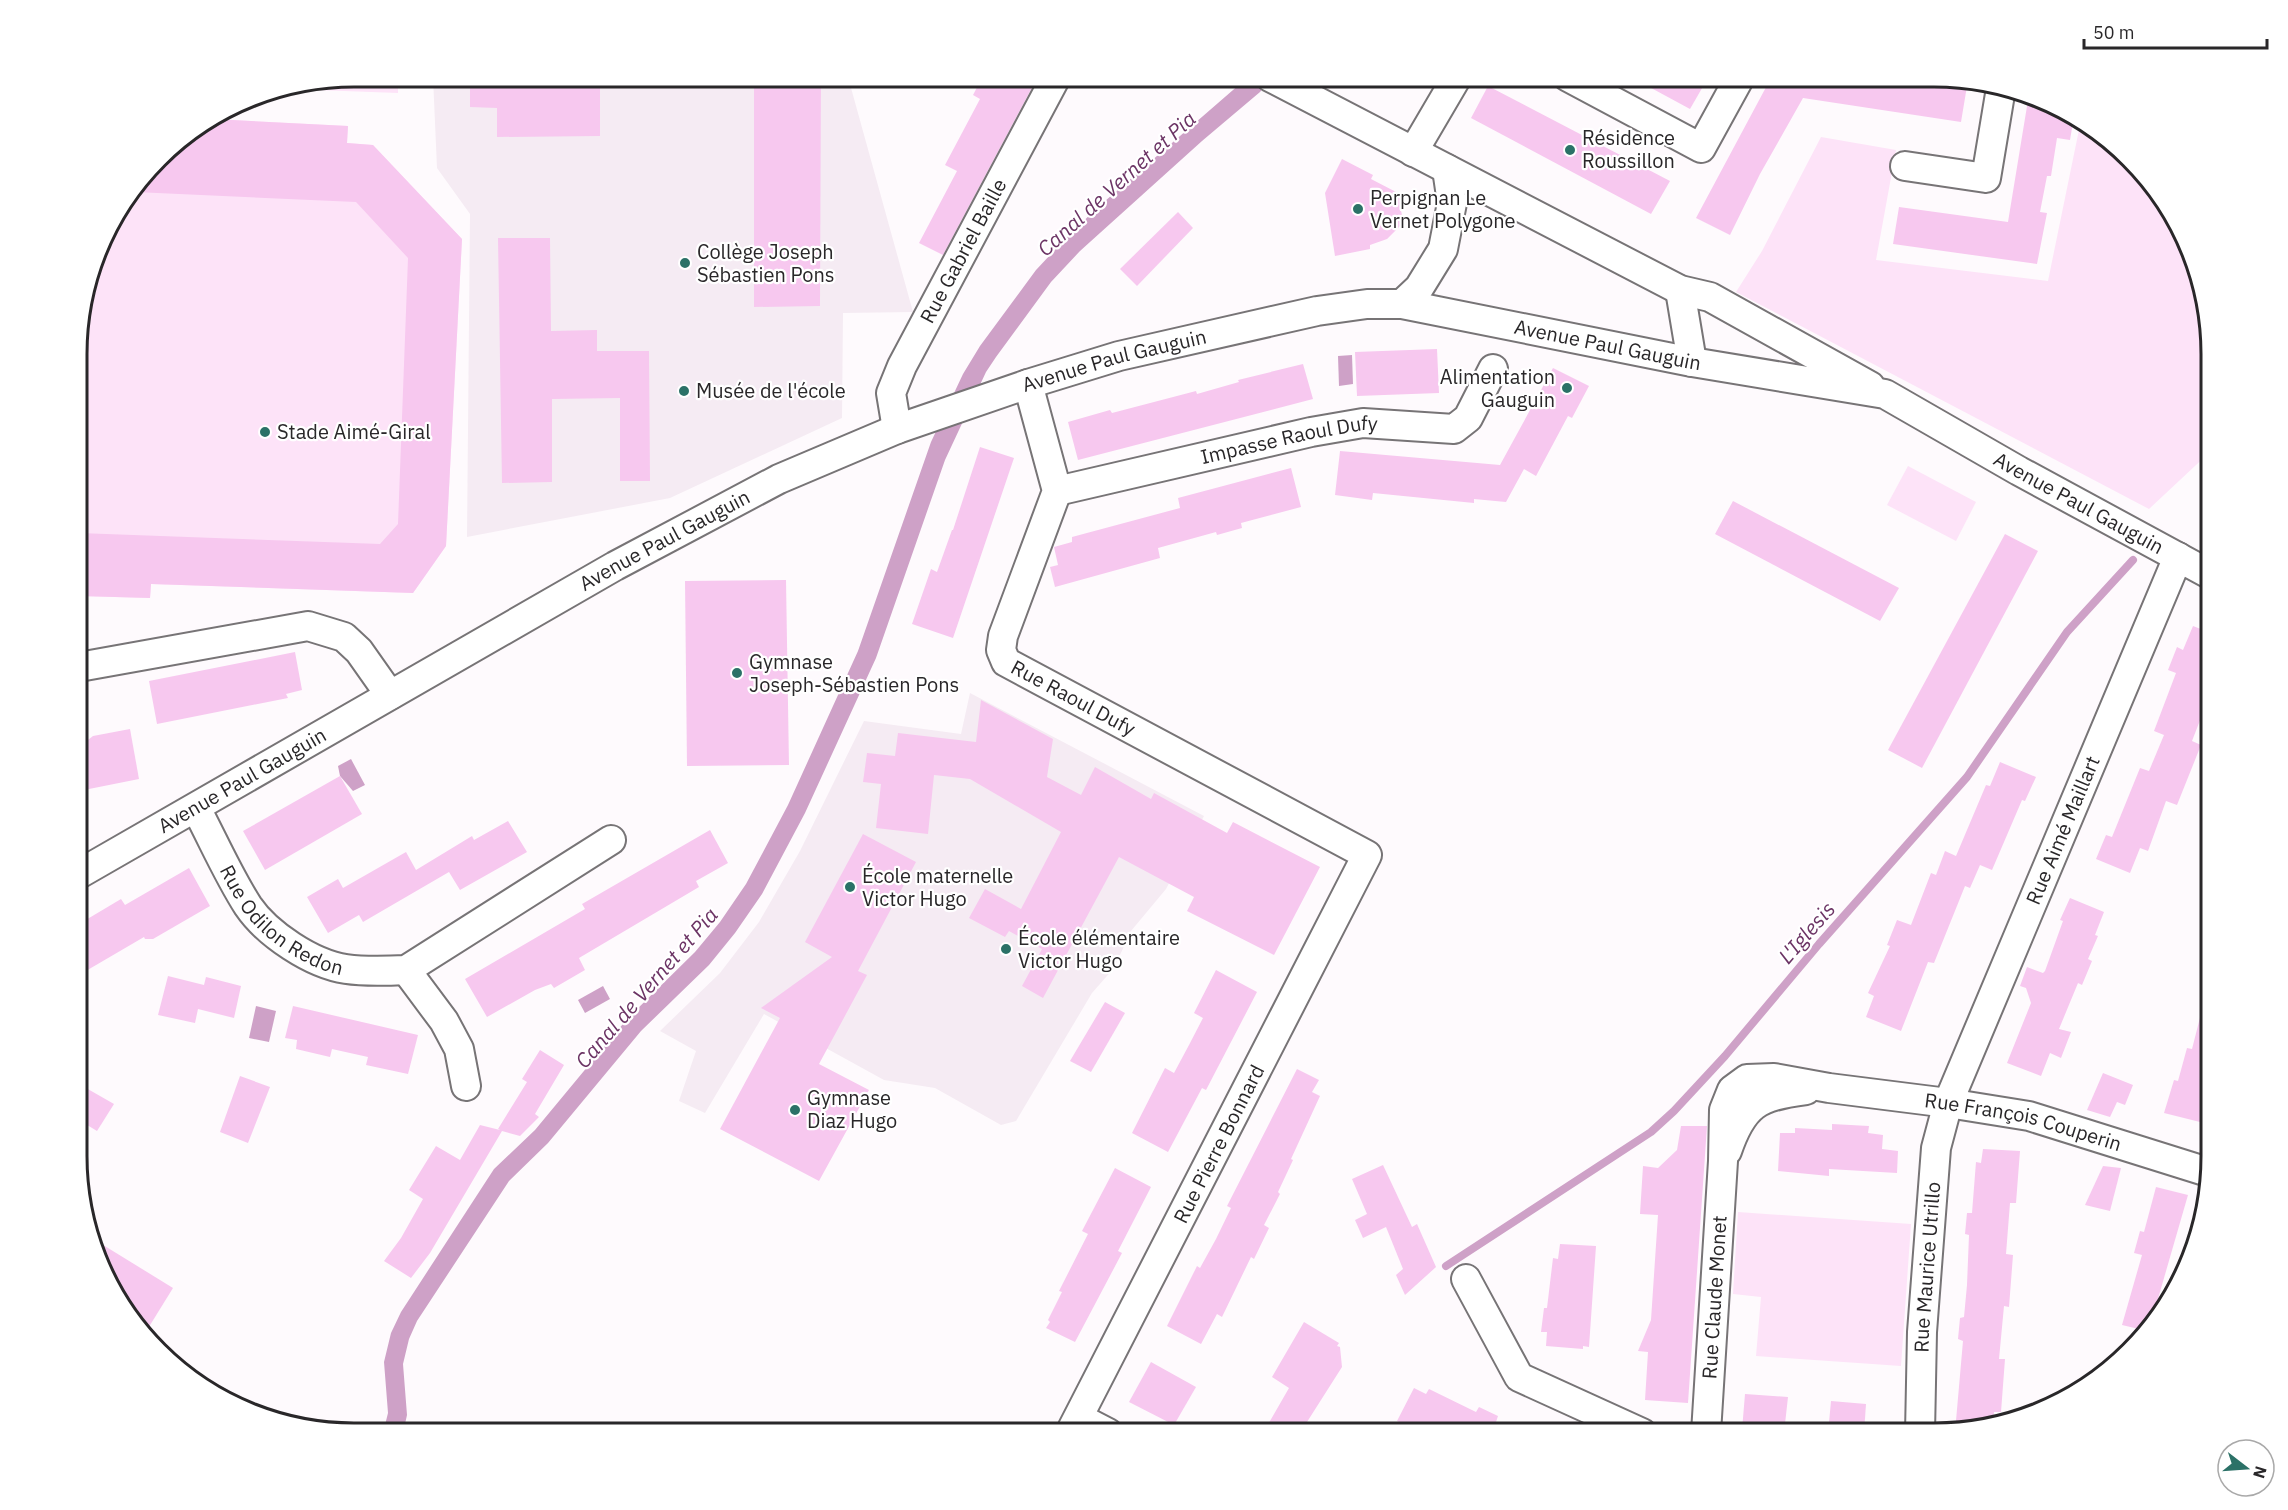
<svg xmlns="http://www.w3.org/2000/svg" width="2288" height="1510" viewBox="0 0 2288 1510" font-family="'IBM Plex Sans',sans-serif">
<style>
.built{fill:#f5ebf3}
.green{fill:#fde3f8}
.water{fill:#cea1c7}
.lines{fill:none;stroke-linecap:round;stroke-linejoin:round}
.stream{stroke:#cea1c7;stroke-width:8}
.building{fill:#f7c8ef}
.minor-casing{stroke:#777476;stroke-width:32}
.minor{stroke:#fff;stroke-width:28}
.poi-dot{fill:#2b7167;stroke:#fff;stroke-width:2}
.labels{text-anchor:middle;stroke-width:4.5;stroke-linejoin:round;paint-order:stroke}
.poi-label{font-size:20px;fill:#292729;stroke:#fff;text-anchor:start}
.street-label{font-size:20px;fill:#292729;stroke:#fff}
.water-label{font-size:21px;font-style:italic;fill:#6c3465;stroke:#fff}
.rim{fill:none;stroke:#292729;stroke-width:3}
</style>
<rect width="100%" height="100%" fill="#fefafd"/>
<g class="built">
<path d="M 433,77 L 848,77 L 913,312 L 843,313 L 842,418 L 670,498 L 467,537 L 470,214 L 437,168 Z"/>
<path d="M 970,693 L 1204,816 L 1166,889 L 1131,931 L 1114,968 L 1092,993 L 1016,1121 L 1001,1125 L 935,1088 L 884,1080 L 764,1014 L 705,1113 L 679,1101 L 696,1051 L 660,1031 L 720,973 L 759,922 L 800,851 L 864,721 L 961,734 Z"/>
</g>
<g class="green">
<path d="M 354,77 L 398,77 L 398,93 L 290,89 Z"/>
<path d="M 213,119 L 348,126 L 347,143 L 373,145 L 462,239 L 446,546 L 413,593 L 151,584 L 150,598 L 79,596 L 79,318 L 105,231 L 171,146 Z"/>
<path d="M 2081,120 L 2088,124 L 2174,216 L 2211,336 L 2211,451 L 2149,509 L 1736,292 L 1762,251 L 1821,137 L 1896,150 L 1876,260 L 2048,281 Z"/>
<path d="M 1908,466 L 1976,502 L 1956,541 L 1887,505 Z"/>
<path d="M 1738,1212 L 1911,1224 L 1901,1366 L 1756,1356 L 1761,1297 L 1733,1294 Z"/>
</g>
<g class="water">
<path d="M 1248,77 L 1273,77 L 1260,92 L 1202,141 L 1080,251 L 1051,282 L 996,357 L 986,372 L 945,460 L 876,658 L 805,813 L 762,894 L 735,933 L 709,965 L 641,1031 L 548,1143 L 509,1181 L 417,1321 L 409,1339 L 403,1364 L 407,1415 L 403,1433 L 383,1433 L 388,1413 L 384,1362 L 391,1333 L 401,1312 L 494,1169 L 535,1130 L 627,1019 L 695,952 L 720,922 L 746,884 L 788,805 L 858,651 L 931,442 L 963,374 L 980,346 L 1036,270 L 1066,238 L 1097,208 Z"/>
<path d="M 1352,355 L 1353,384 L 1339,386 L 1338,356 Z"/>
<path d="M 351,759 L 365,785 L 353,791 L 340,776 L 338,766 Z"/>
<path d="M 603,986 L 610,999 L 585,1013 L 578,1000 Z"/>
<path d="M 256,1006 L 276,1011 L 269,1042 L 249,1038 Z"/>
</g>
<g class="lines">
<path class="stream" d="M 1446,1266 L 1651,1132 L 1674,1111 L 1725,1056 L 1819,944 L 1967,777 L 2067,632 L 2133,560"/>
</g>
<g class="building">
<path d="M 754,76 L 821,76 L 820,306 L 754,307 Z"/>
<path d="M 983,76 L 1023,76 L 1035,82 L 943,255 L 919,243 L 957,171 L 945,165 L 980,99 L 973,95 Z"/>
<path d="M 1629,76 L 1709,76 L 1690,109 Z"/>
<path d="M 1772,76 L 1902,76 L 1967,86 L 1961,122 L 1803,98 L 1760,174 L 1730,235 L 1696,218 Z"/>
<path d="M 470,82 L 600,83 L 600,136 L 497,137 L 497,108 L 470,107 Z"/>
<path d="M 1488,86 L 1670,181 L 1651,214 L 1471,118 Z"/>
<path d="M 2029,94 L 2074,116 L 2070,140 L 2057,138 L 2051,176 L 2047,176 L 2040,212 L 2047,213 L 2037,264 L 1893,244 L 1899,207 L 2008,222 Z"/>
<path d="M 213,119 L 348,126 L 347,143 L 373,145 L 462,239 L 446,546 L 413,593 L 151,584 L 150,598 L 79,596 L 79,533 L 380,544 L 398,524 L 408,258 L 356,202 L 135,192 L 171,146 Z"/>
<path d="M 1342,159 L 1373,175 L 1371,179 L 1398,193 L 1403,204 L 1400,206 L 1402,215 L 1400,226 L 1387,239 L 1370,245 L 1370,249 L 1335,256 L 1325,193 Z"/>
<path d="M 1178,212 L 1193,228 L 1137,286 L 1120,269 Z"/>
<path d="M 498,238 L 550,238 L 551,331 L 597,330 L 597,351 L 649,351 L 650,481 L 620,481 L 620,398 L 552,399 L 552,482 L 502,483 Z"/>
<path d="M 1437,349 L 1439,393 L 1357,396 L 1355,352 Z"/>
<path d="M 1303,364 L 1313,399 L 1078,460 L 1068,422 L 1110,410 L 1112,413 L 1196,391 L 1197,394 L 1239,382 L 1238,380 Z"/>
<path d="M 1553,368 L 1589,386 L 1572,418 L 1568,416 L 1536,476 L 1524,469 L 1506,502 L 1474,499 L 1474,503 L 1373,493 L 1372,500 L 1335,495 L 1340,451 L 1500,465 Z"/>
<path d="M 980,447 L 1014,458 L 953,638 L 912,624 L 931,569 L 937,572 L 952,530 L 953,530 Z"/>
<path d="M 1291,468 L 1301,507 L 1241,523 L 1242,528 L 1217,535 L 1216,532 L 1158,548 L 1160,558 L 1055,587 L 1050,567 L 1058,565 L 1054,547 L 1072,542 L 1072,537 L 1180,508 L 1178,498 Z"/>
<path d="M 1733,501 L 1899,588 L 1880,621 L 1715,534 Z"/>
<path d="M 2005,534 L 2038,551 L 1922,768 L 1888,750 Z"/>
<path d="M 786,580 L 789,765 L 687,766 L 685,581 Z"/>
<path d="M 2193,626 L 2211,633 L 2211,692 L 2192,741 L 2201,745 L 2177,805 L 2166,801 L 2148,851 L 2140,848 L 2130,873 L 2096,859 L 2106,835 L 2112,837 L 2140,768 L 2149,771 L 2164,735 L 2154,731 L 2176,673 L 2168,670 L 2177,647 L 2183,650 Z"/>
<path d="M 295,652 L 302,690 L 286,694 L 288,698 L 157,724 L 149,681 Z"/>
<path d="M 981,700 L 1053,739 L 1047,777 L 1081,795 L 1095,767 L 1151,799 L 1154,793 L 1227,833 L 1233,822 L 1320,867 L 1274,955 L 1187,911 L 1194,897 L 1119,857 L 1043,998 L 1022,986 L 1042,949 L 1009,931 L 1005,937 L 969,918 L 985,889 L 1021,909 L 1061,832 L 970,779 L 934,775 L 928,834 L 876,828 L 881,784 L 863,782 L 867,753 L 895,756 L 898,733 L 976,742 Z"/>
<path d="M 130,729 L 139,779 L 79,791 L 79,747 L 93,736 Z"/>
<path d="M 2000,762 L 2036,777 L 2025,801 L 2022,800 L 1992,870 L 1980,865 L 1970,888 L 1965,886 L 1934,963 L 1928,962 L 1901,1031 L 1866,1017 L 1874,996 L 1868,993 L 1890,946 L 1887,945 L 1897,920 L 1911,925 L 1931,873 L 1936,875 L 1945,851 L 1956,856 L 1986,785 L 1990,786 Z"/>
<path d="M 340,776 L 362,814 L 265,870 L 243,831 Z"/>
<path d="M 508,821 L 527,852 L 460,890 L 449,872 L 363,922 L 359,915 L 328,933 L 307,897 L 338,879 L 343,888 L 406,852 L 416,870 L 472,836 L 474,840 Z"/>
<path d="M 710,830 L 728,863 L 696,881 L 699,887 L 579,958 L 585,970 L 554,988 L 551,984 L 535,990 L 487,1017 L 465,979 L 585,909 L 582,904 Z"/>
<path d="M 863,834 L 916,862 L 858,971 L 867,975 L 819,1064 L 869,1090 L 819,1181 L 720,1129 L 780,1018 L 761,1008 L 832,957 L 805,942 Z"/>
<path d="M 189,868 L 210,906 L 153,939 L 145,939 L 144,937 L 79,975 L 79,924 L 121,899 L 125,905 Z"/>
<path d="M 2070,898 L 2104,912 L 2095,935 L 2098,936 L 2088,959 L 2092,961 L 2082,985 L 2078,983 L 2059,1029 L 2071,1032 L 2061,1058 L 2050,1053 L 2041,1076 L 2007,1063 L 2031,1003 L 2026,988 L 2020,986 L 2027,967 L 2043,973 L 2045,971 L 2063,921 L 2060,920 Z"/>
<path d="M 1216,970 L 1257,992 L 1206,1090 L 1202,1088 L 1168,1152 L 1132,1133 L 1165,1068 L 1174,1073 L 1189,1045 L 1203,1018 L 1194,1013 Z"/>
<path d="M 168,976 L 204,985 L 206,977 L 241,986 L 234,1018 L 198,1009 L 195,1023 L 158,1015 Z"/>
<path d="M 1105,1002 L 1125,1013 L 1091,1072 L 1070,1061 Z"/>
<path d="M 2204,1002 L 2211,1003 L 2211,1101 L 2206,1116 L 2202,1114 L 2200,1122 L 2164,1113 L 2174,1080 L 2178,1081 L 2187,1048 L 2192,1049 Z"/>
<path d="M 293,1006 L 418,1035 L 408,1074 L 366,1065 L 368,1057 L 332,1049 L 330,1057 L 296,1049 L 297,1040 L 285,1038 Z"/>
<path d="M 540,1050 L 564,1065 L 535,1114 L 539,1117 L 520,1136 L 502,1131 L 430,1253 L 411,1278 L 384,1261 L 401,1238 L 423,1199 L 409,1190 L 436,1146 L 460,1160 L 480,1125 L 500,1130 L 498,1129 L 527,1082 L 522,1079 Z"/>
<path d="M 1297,1069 L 1319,1080 L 1312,1092 L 1320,1096 L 1291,1159 L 1293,1160 L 1278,1192 L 1280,1194 L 1264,1225 L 1269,1228 L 1254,1259 L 1251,1257 L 1222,1317 L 1217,1314 L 1201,1344 L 1167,1326 L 1197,1266 L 1200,1268 L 1216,1239 L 1231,1208 L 1227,1206 Z"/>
<path d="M 2103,1073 L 2133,1085 L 2125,1105 L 2117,1102 L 2110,1117 L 2087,1110 Z"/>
<path d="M 240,1076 L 270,1087 L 248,1143 L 220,1132 Z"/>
<path d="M 79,1084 L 114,1104 L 97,1131 L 79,1120 Z"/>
<path d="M 1832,1124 L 1869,1126 L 1868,1133 L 1883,1135 L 1882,1149 L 1898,1151 L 1897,1173 L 1829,1169 L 1829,1176 L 1778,1171 L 1780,1133 L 1795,1133 L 1795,1128 L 1832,1130 Z"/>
<path d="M 1681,1126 L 1707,1126 L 1688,1403 L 1645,1400 L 1648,1352 L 1638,1351 L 1651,1320 L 1658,1215 L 1640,1214 L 1643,1166 L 1658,1168 L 1677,1150 Z"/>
<path d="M 1983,1149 L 2020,1151 L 2016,1203 L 2010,1203 L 2006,1254 L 2013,1255 L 2009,1307 L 2004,1306 L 1999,1359 L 2005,1359 L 2001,1412 L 1994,1412 L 1993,1420 L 1955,1432 L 1963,1341 L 1958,1339 L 1960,1318 L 1964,1317 L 1967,1285 L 1969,1235 L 1965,1234 L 1967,1213 L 1972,1213 L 1976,1162 L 1981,1163 Z"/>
<path d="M 1383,1165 L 1412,1227 L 1417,1224 L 1436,1267 L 1405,1295 L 1396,1275 L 1403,1269 L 1386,1227 L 1363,1238 L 1355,1220 L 1367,1214 L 1352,1179 Z"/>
<path d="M 2103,1166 L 2121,1168 L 2110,1211 L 2085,1205 Z"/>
<path d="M 1115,1168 L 1151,1187 L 1118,1251 L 1122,1253 L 1075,1342 L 1046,1328 L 1050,1322 L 1048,1320 L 1062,1292 L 1059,1291 L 1088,1234 L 1082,1231 Z"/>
<path d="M 2156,1187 L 2188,1195 L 2151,1323 L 2143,1330 L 2122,1325 L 2142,1255 L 2134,1253 L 2140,1231 L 2144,1232 Z"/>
<path d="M 95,1240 L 173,1288 L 147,1330 L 114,1295 Z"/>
<path d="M 1560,1244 L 1596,1246 L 1589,1347 L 1583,1346 L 1583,1349 L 1546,1346 L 1547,1332 L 1541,1332 L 1544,1308 L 1547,1308 L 1553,1258 L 1558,1259 Z"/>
<path d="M 1304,1322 L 1339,1343 L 1337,1346 L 1340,1347 L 1342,1367 L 1300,1433 L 1263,1433 L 1289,1388 L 1272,1377 Z"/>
<path d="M 1151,1362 L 1196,1387 L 1174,1425 L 1129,1402 Z"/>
<path d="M 1414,1388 L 1426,1394 L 1429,1389 L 1476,1412 L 1479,1407 L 1498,1416 L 1496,1422 L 1519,1433 L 1421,1433 L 1397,1421 Z"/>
<path d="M 1745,1394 L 1788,1397 L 1784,1433 L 1748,1433 L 1748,1431 L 1742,1430 Z"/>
<path d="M 1831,1401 L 1866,1404 L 1864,1433 L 1828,1433 Z"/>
</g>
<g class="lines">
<g class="minor-casing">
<g id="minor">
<path d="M 1270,77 L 1680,290 L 1710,297 L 1870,386"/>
<path d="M 1568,77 L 1701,148 L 1740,77"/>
<path d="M 1413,152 L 1457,77"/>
<path d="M 1905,166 L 1986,178 L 2001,88"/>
<path d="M 1680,290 L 1692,362"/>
<path d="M 1402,304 L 1419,288 L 1443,249 L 1452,203 L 1447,169"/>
<path id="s1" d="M 1028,384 L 1057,491 L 1003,636 L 1001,650 L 1006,662 L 1367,855 L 1070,1433"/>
<path id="s2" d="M 897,429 L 891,393 L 902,366 L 1056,77"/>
<path id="s3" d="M 1057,491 L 1311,432 L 1363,423 L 1454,429 L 1468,418 L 1493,369"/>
<path d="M 79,667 L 308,626 L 344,637 L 359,651 L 390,695"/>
<path id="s4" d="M 196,808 C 213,840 228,875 248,906 C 267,934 312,964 346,969 C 366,972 387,971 406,970 L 611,840"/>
<path id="s5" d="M 79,874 L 615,566 L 779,479 L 897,429 L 1028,384 L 1119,356 L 1317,311 L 1367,304 L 1402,304 L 1692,362 L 1885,394 L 2019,471 L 2211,575"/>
<path d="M 406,970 L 444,1021 L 459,1049 L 466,1086"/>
<path d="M 1727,1151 C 1743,1104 1758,1096 1806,1090"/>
<path d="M 1466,1279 L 1519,1377 L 1642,1433"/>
<path d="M 1079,1418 L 1108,1433"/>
<path id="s6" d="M 1706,1433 L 1723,1161 L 1724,1110 L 1732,1090 L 1747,1079 L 1774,1078 L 1829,1088 L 1948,1103 L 2029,1116 L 2211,1173"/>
<path id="s7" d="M 1920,1433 L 1922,1332 L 1936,1148 L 1948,1103 L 2178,557"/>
</g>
</g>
<use href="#minor" class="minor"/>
</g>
<g class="poi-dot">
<circle cx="1570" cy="150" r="6"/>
<circle cx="1358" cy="209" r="6"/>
<circle cx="685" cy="263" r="6"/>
<circle cx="1567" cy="388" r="6"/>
<circle cx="684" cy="391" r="6"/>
<circle cx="265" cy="432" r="6"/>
<circle cx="737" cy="673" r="6"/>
<circle cx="850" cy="887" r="6"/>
<circle cx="1006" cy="949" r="6"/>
<circle cx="795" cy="1110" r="6"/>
</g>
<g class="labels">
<g class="poi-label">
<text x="1582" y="145">Résidence<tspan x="1582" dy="23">Roussillon</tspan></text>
<text x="1370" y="205">Perpignan Le<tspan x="1370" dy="23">Vernet Polygone</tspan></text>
<text x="697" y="259">Collège Joseph<tspan x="697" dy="23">Sébastien Pons</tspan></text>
<text x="1555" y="384" text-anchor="end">Alimentation<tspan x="1555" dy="23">Gauguin</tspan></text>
<text x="696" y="398">Musée de l'école</text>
<text x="277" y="439">Stade Aimé-Giral</text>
<text x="749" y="669">Gymnase<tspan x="749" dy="23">Joseph-Sébastien Pons</tspan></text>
<text x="862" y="883">École maternelle<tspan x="862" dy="23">Victor Hugo</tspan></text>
<text x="1018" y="945">École élémentaire<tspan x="1018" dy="23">Victor Hugo</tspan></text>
<text x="807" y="1105">Gymnase<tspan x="807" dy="23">Diaz Hugo</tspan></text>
</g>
<g class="street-label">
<text dy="7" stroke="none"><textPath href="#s2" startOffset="196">Rue Gabriel Baille</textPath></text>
<text dy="7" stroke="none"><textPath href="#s5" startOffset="1664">Avenue Paul Gauguin</textPath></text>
<text dy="7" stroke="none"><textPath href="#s5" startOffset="1160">Avenue Paul Gauguin</textPath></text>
<text dy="7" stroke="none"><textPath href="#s3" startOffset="238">Impasse Raoul Dufy</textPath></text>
<text dy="7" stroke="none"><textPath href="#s5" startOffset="2168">Avenue Paul Gauguin</textPath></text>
<text dy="7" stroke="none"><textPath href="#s5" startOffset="674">Avenue Paul Gauguin</textPath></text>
<text dy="7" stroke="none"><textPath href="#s1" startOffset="369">Rue Raoul Dufy</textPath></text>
<text dy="7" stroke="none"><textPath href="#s5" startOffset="188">Avenue Paul Gauguin</textPath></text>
<text dy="7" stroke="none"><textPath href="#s7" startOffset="628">Rue Aimé Maillart</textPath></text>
<text dy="7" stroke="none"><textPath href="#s4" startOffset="146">Rue Odilon Redon</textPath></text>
<text dy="7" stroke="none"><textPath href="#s6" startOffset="644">Rue François Couperin</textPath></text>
<text transform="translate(1219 1144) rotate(-63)" y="7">Rue Pierre Bonnard</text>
<text dy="7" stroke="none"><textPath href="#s7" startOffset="166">Rue Maurice Utrillo</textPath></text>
<text dy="7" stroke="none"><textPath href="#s6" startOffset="136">Rue Claude Monet</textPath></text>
</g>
<g class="water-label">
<text transform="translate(1117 184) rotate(-42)" y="7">Canal de Vernet et Pia</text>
<text transform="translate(1807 933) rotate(-49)" y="7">L'Iglesis</text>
<text transform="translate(647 988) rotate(-49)" y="7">Canal de Vernet et Pia</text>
</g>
</g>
<path d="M0 0H2288V1510H0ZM354 87H1934A267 267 0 0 1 2201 354V1156A267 267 0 0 1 1934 1423H354A267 267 0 0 1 87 1156V354A267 267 0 0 1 354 87Z" fill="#fff" fill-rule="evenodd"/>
<path class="rim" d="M354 87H1934A267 267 0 0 1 2201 354V1156A267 267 0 0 1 1934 1423H354A267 267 0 0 1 87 1156V354A267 267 0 0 1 354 87Z"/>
<g transform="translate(2246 1468) rotate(107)"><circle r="28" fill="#ffffff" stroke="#a9a9a9" stroke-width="1.5"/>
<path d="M0-4.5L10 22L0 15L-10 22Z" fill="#2b7167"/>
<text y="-9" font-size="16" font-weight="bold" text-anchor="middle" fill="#292729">N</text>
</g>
<path d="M2084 39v9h183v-9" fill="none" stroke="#292729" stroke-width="3"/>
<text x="2093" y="39" font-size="18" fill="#292729" stroke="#ffffff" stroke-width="4.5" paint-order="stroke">50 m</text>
</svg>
